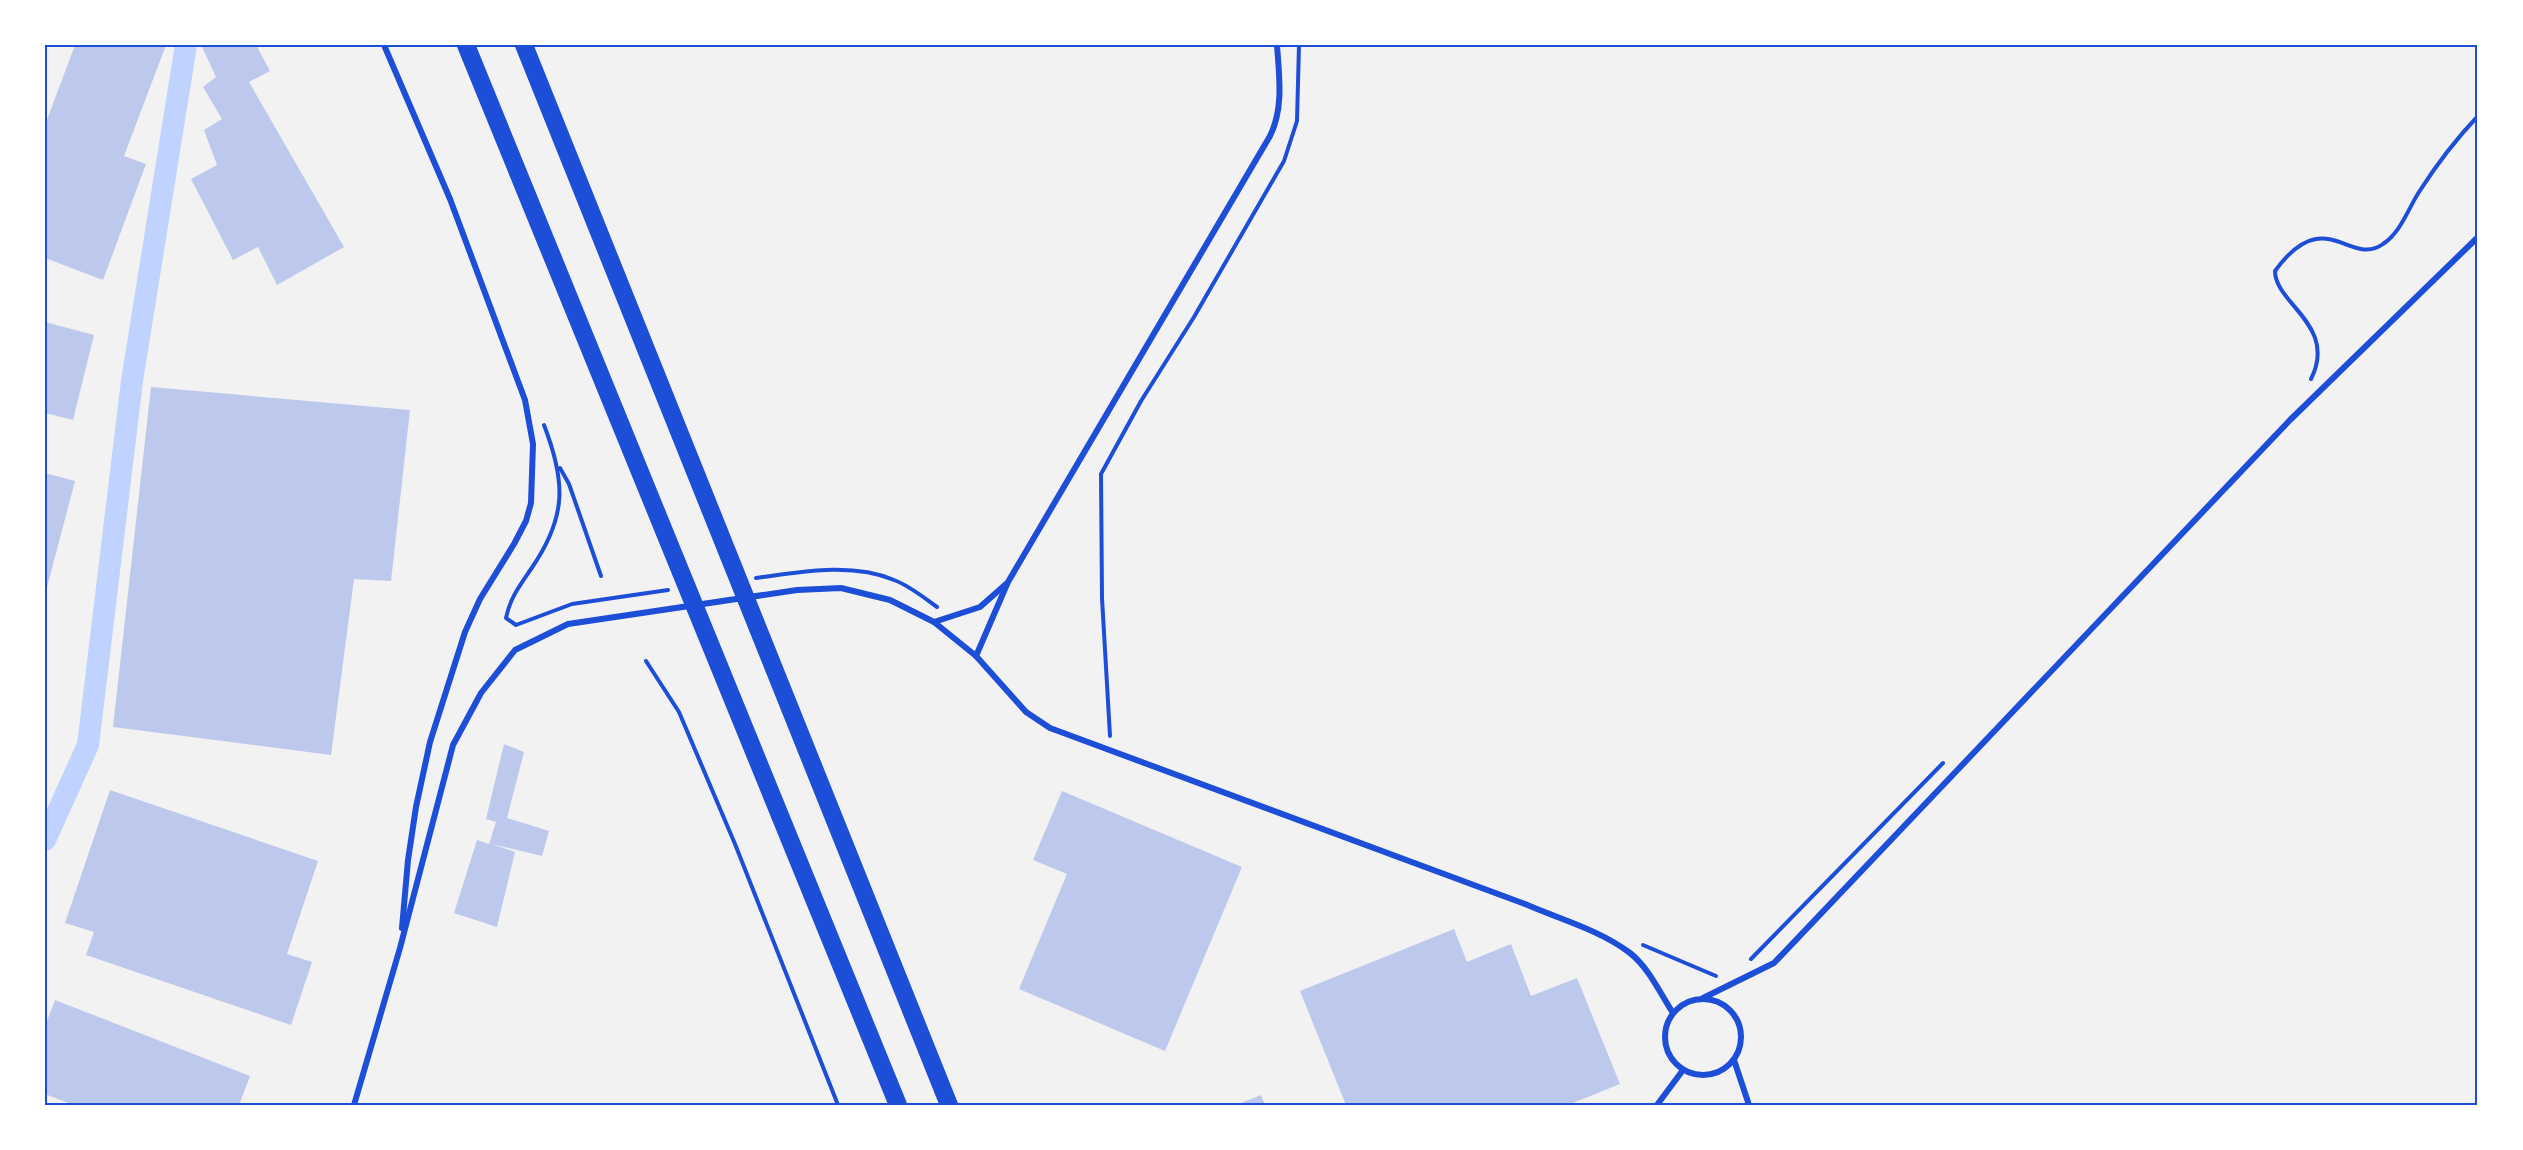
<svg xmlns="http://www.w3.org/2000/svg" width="2523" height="1150" viewBox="0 0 2523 1150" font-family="Quicksand,sans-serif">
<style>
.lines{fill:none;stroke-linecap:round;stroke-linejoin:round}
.canal{stroke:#bfd3fe;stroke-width:22}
.building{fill:#bdc9ec}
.path{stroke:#1d4ed8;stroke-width:4}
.minor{stroke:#1d4ed8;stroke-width:6}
.motorway{stroke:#1d4ed8;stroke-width:18}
.neatline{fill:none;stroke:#1d4ed8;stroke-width:2}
</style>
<rect width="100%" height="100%" fill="#f2f2f2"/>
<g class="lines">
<path class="canal" d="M 45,840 L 88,745 L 132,381 L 186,45"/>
</g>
<g class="building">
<path d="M 75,45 L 166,45 L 124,156 L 146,164 L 103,280 L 45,258 L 45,125 Z"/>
<path d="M 206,45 L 256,45 L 270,71 L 249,82 L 344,247 L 277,285 L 258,247 L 233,260 L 191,179 L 217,165 L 204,130 L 222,119 L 203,87 L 216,77 L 202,47 Z"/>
<path d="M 45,322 L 94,335 L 73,420 L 45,413 Z"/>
<path d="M 151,387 L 410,410 L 391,581 L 354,579 L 331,755 L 113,727 Z"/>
<path d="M 45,473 L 75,481 L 46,591 L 45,591 Z"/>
<path d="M 504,744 L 524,752 L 507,818 L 549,831 L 542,856 L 492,844 L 515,852 L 497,927 L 454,913 L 477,840 L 489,844 L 496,822 L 486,819 Z"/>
<path d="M 110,790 L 318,861 L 287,954 L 312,962 L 291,1025 L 86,955 L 94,932 L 65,923 Z"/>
<path d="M 1062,791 L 1242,867 L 1165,1051 L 1019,989 L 1067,874 L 1033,860 Z"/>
<path d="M 1454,929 L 1467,962 L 1511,944 L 1531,996 L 1577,978 L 1620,1084 L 1568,1105 L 1346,1105 L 1300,991 Z"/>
<path d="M 55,1000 L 250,1076 L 239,1105 L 73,1105 L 45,1094 L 45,1026 Z"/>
<path d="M 1261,1095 L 1265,1105 L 1236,1105 Z"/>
</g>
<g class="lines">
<g class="path">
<path d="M 2311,379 C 2338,325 2275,304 2275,271 C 2325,202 2350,268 2383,244 C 2401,232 2408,209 2419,192 C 2437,164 2456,139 2478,116"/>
<path d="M 544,425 C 566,482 567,517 531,569 C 520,585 510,598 506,618 L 516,625 L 572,604 L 668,590"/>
<path d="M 560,468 L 569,484 L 601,576"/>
<path d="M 756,578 C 800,572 852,562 894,580 C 910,586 923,597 937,607"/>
<path d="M 646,661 L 679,712 L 735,844 L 838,1105"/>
<path d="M 1110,736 L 1102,598 L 1101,474 L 1141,401 L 1194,317 L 1284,161 L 1297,121 L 1299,45"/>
<path d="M 1643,945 L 1716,976"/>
<path d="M 1751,959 L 1943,763"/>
</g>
<g class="minor">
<path d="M 384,45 L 450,199 L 525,400 L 533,444 L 531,503 L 526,521 L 514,544 L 480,599 L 465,632 L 430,742 L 416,807 L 408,860 L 402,928"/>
<path d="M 934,622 L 980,607 L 1006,584"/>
<path d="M 976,656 L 1008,582 L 1270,136 C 1284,108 1279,75 1277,45"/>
<path d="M 1703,998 L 1774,963 L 2290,420 L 2478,237"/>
<circle cx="1703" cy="1037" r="38"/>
<path d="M 1734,1060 L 1749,1105"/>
<path d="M 354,1105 L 400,948 L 453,745 L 481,693 L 515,650 L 568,624 L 797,590 L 841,588 L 890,600 L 934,622 L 976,656 L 1026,712 L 1050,728 L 1525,904 C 1559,919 1600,930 1630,953 C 1649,968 1660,993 1673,1013"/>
<path d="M 1657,1105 L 1683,1070"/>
</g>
<g class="motorway">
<path d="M 466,45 L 898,1105"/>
<path d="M 524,45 L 949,1105"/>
</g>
</g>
<rect width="2523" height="1150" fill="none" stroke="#ffffff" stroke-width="93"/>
<rect x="46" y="46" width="2430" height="1058" class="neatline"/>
</svg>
